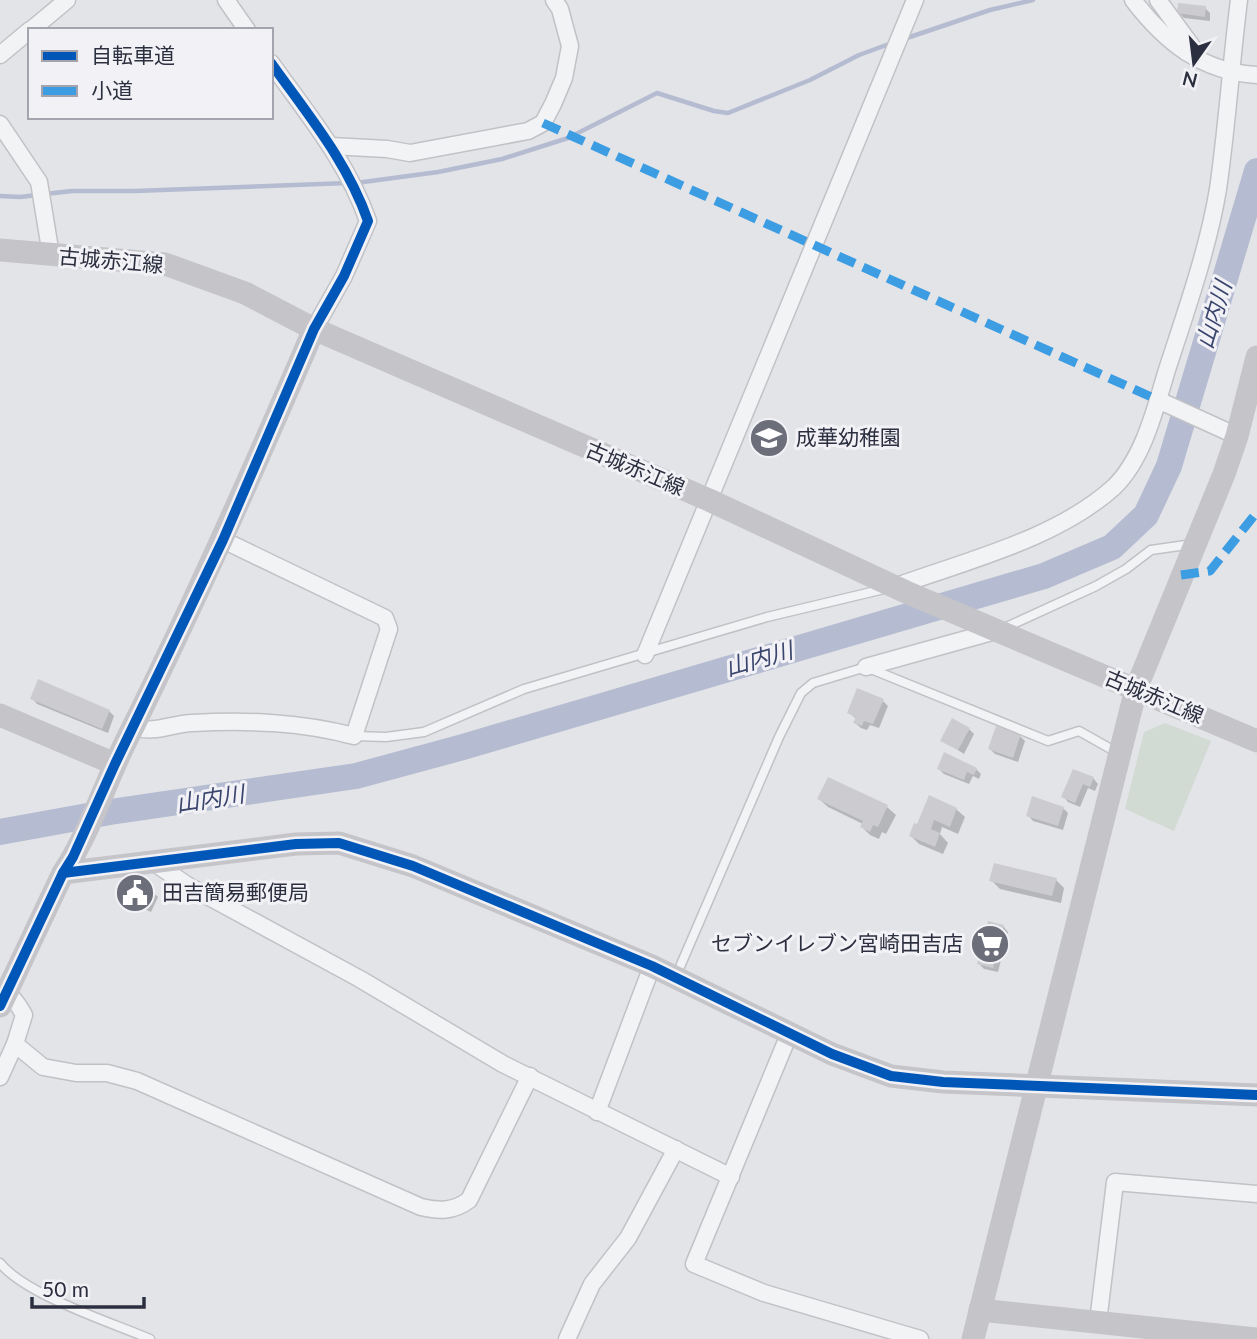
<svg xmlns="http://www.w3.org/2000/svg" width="1257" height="1339" viewBox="0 0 1257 1339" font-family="Lato,'Noto Sans JP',sans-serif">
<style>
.green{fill:#d2dad4}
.shadow{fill:#0003}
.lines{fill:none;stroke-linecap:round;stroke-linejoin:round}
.stream{stroke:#b5bbd0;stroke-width:4.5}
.river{stroke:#b5bbd0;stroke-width:26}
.building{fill:#ccccd0}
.lane-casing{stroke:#c2c2c6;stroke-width:11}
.street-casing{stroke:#c2c2c6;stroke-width:19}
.lane{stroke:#f2f3f5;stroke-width:8}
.street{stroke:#f2f3f5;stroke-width:16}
.secondary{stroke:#c4c4c9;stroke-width:23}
.quiet{stroke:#3d9de3;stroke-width:9;stroke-dasharray:18 9;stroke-linecap:butt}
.cycleway-casing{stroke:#f2f2f6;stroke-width:15}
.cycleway{stroke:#0057b8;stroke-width:10}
.labels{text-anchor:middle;stroke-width:6;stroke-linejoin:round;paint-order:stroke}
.street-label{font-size:21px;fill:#2c2f3f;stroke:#f2f2f6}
.poi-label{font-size:21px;fill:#2c2f3f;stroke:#f2f2f6;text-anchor:start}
.water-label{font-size:23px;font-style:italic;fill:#3b466e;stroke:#f2f2f6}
</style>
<rect width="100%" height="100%" fill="#e3e4e8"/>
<path class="green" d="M 1165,723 L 1211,741 L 1174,831 L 1125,809 L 1144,732 Z"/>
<g class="shadow">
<path d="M 1205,8 L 1210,13 L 1210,21 L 1184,18 L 1179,13 Z"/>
<path d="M 32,698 L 109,711 L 114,716 L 108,733 L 37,704 Z"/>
<path d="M 883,701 L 888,706 L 879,728 L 870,725 L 867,730 L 861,728 L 855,723 L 857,719 L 849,713 Z"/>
<path d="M 969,729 L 974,734 L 964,754 L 942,740 Z"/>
<path d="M 1020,736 L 1025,741 L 1018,762 L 995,754 L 990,749 Z"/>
<path d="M 939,769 L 976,769 L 981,774 L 979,779 L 973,776 L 969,784 L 944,774 Z"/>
<path d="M 1074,771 L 1093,778 L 1098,784 L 1095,791 L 1088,788 L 1080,807 L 1068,802 L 1063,796 Z"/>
<path d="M 819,799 L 887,807 L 896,815 L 886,834 L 882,832 L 879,839 L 870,835 L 862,827 L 863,824 L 828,807 Z"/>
<path d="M 1063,808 L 1068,813 L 1063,830 L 1033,821 L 1028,815 Z"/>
<path d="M 956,809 L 965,817 L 958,834 L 942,827 L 940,834 L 948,843 L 943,854 L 919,844 L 911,836 L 915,825 Z"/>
<path d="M 991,880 L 1056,880 L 1064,888 L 1061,903 L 1000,889 Z"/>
<path d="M 152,892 L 158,897 L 151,912 L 125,900 L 119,894 Z"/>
<path d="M 1003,926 L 1008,932 L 998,972 L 984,969 L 979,964 Z"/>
</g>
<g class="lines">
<g class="stream">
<path d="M 904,39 L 990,10 L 1033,0"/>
<path d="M 356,183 L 438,172 L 502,159 L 568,138 L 657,93 L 714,111 L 728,113 L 810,80 L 859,55 L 892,43"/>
<path d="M 45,194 L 72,191 L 135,191 L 348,183"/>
<path d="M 0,196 L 20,197 L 37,195"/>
</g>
<path class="river" d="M 0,832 L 110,812 L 356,776 L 463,747 L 1044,576 L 1112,547 L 1146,515 L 1169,466 L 1257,171"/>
</g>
<g class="building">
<path d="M 1178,3 L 1206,6 L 1205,17 L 1177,13 Z"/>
<path d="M 38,679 L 110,710 L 102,729 L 30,699 Z"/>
<path d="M 857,688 L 884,699 L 873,724 L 864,721 L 862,726 L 853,723 L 856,717 L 847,713 Z"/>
<path d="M 952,718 L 970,728 L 958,750 L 940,741 Z"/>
<path d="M 996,726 L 1021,734 L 1013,758 L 988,749 Z"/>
<path d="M 944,752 L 977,768 L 974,775 L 967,772 L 964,780 L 937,769 Z"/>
<path d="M 1073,769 L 1094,777 L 1090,787 L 1083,784 L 1075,803 L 1061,797 Z"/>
<path d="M 828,777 L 888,805 L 878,827 L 873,825 L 870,832 L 860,827 L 863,821 L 817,799 Z"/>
<path d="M 929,795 L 957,808 L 950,827 L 934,820 L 931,829 L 940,833 L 935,847 L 909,836 L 914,823 L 917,824 Z"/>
<path d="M 1032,796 L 1064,807 L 1058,826 L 1026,816 Z"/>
<path d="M 994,863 L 1057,878 L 1052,896 L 989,881 Z"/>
<path d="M 125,878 L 153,891 L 146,908 L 117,895 Z"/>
<path d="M 988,921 L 1004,925 L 993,968 L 977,964 Z"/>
</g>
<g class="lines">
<g class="lane-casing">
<g id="lane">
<path d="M 1002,629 L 1096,586 L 1126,569 L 1151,550 L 1193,544"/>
<path d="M 354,736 L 386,737 L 424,732 L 524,689 L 767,617 L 884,589"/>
<path d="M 676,976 L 779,737 L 801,693 L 813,683 L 866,667 L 1048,741 L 1079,731 L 1118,753"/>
<path d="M 0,1263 C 26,1295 110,1322 150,1339"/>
</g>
</g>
<g class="street-casing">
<g id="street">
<path d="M 226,0 L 247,30"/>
<path d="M 1133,0 C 1165,42 1202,72 1257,75"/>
<path d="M 1158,0 L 1191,45 L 1186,52"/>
<path d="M 31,30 L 67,0"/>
<path d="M 0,55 L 30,30"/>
<path d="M 271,63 C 308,115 347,161 368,221 L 344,276 L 314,329"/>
<path d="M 0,124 L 39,182 L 51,255"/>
<path d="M 331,146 L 387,149 L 410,153 L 528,131 L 543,123 L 553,104 L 564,78 L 570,46 L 560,9 L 554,0"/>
<path d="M 1158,400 L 1237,436"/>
<path d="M 894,587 C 965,561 1057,539 1114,487 C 1143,459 1155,410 1166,373 C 1185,314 1208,250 1218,189 C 1227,127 1231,63 1239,0"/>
<path d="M 645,655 L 915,0"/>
<path d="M 866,667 L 999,630"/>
<path d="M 133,727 C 155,734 170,724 192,723 C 248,720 300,722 354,736 L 389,629 L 385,618 L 223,540"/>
<path d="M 153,862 L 187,885 L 360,979 L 503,1064 L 731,1177"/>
<path d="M 0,989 C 12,995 18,1004 24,1015 L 15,1044 L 0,1077"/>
<path d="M 790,1032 L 694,1264 L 764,1293 L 920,1339"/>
<path d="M 15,1044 L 43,1067 L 76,1073 L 107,1073 L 137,1081 L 421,1207 C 439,1211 453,1212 469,1200 L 530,1076"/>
<path d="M 597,1112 L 652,966"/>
<path d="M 1098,1322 L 1115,1182 L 1257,1194"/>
<path d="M 567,1339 L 592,1284 L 628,1238 L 676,1149"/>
</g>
</g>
<use href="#lane" class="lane"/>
<use href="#street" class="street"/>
<g class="secondary">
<path d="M 0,250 L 165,264 L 245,293 L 314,329 L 709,500 L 906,592 L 1257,741"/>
<path d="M 0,715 L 115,764"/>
<path d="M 63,873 L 296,844 L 339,843 L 413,866 L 652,966 L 832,1054 L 891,1076 L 943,1082 L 1257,1095"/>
<path d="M 0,1006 L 63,873 C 90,832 105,783 127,739 C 194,604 255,467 314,329"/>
<path d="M 980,1310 L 1257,1339"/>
<path d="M 973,1339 L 1136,689 L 1224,474 L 1237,436 L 1257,357"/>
</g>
<g class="quiet">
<path d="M 543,123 L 1158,400"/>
<path d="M 1181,575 L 1210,571 L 1257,512"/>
</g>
<g class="cycleway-casing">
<g id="cycleway">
<path d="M 63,873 L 296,844 L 339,843 L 413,866 L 652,966 L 832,1054 L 891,1076 L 943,1082 L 1257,1095"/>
<path d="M 0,1006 L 63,873 L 73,857 L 115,764 L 223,540 L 314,329 L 344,276 L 368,221 C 347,161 308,115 271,63"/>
</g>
</g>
<use href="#cycleway" class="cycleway"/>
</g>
<defs>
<g id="school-disc" transform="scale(2.0125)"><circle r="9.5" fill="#6c6e7a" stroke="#f2f2f6"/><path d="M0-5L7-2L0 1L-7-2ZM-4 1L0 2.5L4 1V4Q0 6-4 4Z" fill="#fff"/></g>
<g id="civic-disc" transform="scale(2.0125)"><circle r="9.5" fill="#6c6e7a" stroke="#f2f2f6"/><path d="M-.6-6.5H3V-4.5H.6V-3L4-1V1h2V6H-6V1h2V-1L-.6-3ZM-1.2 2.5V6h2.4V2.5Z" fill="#fff"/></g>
<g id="supermarket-disc" transform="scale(2.0125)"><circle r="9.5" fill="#6c6e7a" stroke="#f2f2f6"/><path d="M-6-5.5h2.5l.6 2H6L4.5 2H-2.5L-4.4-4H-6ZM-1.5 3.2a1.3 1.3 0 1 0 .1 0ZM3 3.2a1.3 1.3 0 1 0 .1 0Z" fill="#fff"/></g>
</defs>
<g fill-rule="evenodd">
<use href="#school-disc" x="769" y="438"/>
<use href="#civic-disc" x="135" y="893"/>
<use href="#supermarket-disc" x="990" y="944"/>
</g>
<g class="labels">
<g class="street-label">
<text transform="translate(111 261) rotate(5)" y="7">古城赤江線</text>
<text transform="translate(635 469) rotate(23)" y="7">古城赤江線</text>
<text transform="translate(1154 697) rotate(23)" y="7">古城赤江線</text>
</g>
<g class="poi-label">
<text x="796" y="445">成華幼稚園</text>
<text x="162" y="900">田吉簡易郵便局</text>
<text x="963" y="951" text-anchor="end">セブンイレブン宮崎田吉店</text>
</g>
<g class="water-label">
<text transform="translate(1214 315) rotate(-73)" y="8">山内川</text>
<text transform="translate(759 659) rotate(-16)" y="8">山内川</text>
<text transform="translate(210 799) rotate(-9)" y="8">山内川</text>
</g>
</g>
<rect x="28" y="28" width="245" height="91" fill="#f2f2f6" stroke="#a3a4ad" stroke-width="2"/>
<rect x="42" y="51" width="35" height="10" fill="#0057b8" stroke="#a3a4ad" stroke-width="2"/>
<text x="91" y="63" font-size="21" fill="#2c2f3f">自転車道</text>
<rect x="42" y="86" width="35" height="10" fill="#3d9de3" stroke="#a3a4ad" stroke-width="2"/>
<text x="91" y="98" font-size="21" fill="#2c2f3f">小道</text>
<g transform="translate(1194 63) rotate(194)" stroke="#f2f2f6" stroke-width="5" paint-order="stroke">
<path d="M0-5L12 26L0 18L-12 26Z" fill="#2c2f3f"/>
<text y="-10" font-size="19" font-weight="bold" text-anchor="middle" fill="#2c2f3f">N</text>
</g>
<path d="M32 1297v10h112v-10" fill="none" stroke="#2c2f3f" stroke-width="3.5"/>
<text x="42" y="1297" font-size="21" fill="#2c2f3f" stroke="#f2f2f6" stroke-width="5" paint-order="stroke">50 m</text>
</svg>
